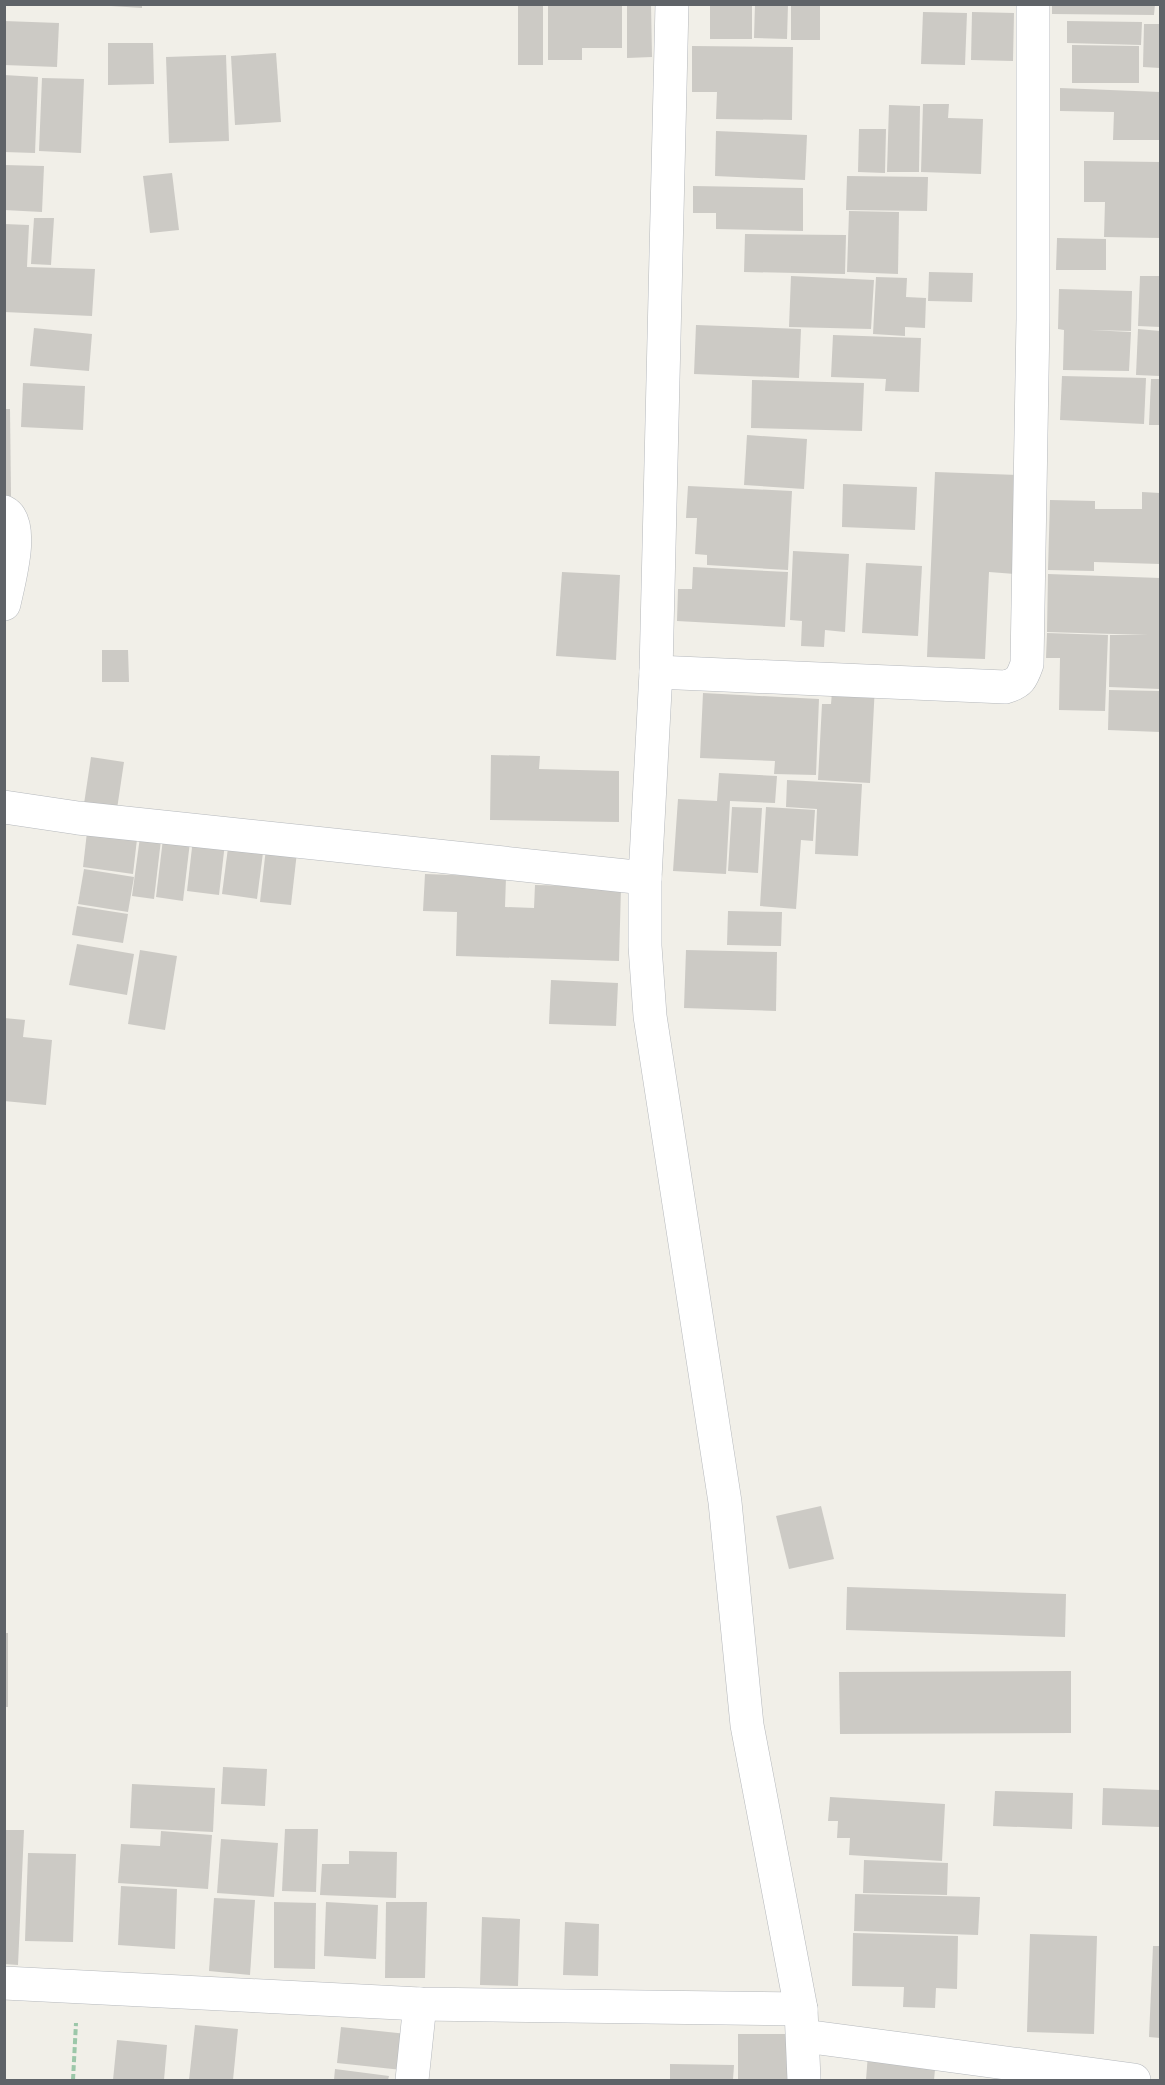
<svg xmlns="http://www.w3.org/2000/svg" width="1165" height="2085" viewBox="0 0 1165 2085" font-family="'Nunito Sans',sans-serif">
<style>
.building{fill:#cccac5}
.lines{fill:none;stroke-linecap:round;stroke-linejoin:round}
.minor-casing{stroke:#b5b8bc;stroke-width:34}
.path{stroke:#9cc7a9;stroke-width:4;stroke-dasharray:6 3;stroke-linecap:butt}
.minor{stroke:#fff;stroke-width:33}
</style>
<rect width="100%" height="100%" fill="#f1efe8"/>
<g class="building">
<path d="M 80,4 L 142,4 L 142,8 Z"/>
<rect x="518" y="4" width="25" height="61"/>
<path d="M 548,4 L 622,4 L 622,48 L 582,48 L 582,60 L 548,60 Z"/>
<path d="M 627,4 L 651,4 L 652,57 L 627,58 Z"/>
<rect x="710" y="4" width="42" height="35"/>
<path d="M 755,4 L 788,4 L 787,39 L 754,38 Z"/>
<rect x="791" y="4" width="29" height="36"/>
<path d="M 1052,4 L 1155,4 L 1154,15 L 1052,14 Z"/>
<path d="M 923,12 L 967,13 L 965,65 L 921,64 Z"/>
<path d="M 972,12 L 1014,13 L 1013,61 L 971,60 Z"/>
<path d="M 4,21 L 59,23 L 57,67 L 4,65 Z"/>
<path d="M 1067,21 L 1142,22 L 1141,45 L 1067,43 Z"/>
<path d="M 1144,24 L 1160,24 L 1160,68 L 1143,67 Z"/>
<path d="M 108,43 L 153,43 L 154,84 L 108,85 Z"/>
<path d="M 1072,45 L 1139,46 L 1139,83 L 1072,83 Z"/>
<path d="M 692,46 L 793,47 L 792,120 L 716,119 L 717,92 L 692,92 Z"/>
<path d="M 276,53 L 281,122 L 235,125 L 231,56 Z"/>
<path d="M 226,55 L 229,141 L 169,143 L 166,57 Z"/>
<path d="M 4,75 L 38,77 L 35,153 L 4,152 Z"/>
<path d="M 42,78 L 84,79 L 81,153 L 39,151 Z"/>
<path d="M 1060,88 L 1160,92 L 1160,140 L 1113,140 L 1114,112 L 1060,111 Z"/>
<path d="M 923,104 L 949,104 L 948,118 L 983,119 L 981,174 L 921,172 Z"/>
<path d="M 889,105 L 920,106 L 919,172 L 887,172 Z"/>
<path d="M 859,129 L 886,129 L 885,173 L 858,172 Z"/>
<path d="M 716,131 L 807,135 L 805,180 L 715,176 Z"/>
<path d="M 1084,161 L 1160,162 L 1160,238 L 1104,237 L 1105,202 L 1084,202 Z"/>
<path d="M 4,165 L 44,166 L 42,212 L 4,210 Z"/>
<path d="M 172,173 L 179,230 L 150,233 L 143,176 Z"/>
<path d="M 847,176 L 928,177 L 927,211 L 846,210 Z"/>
<path d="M 693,186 L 803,188 L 803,231 L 716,229 L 716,213 L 693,213 Z"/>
<path d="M 849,211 L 899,212 L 898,274 L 847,272 Z"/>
<path d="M 34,218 L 54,218 L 51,265 L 31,264 Z"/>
<path d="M 4,224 L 29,225 L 27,267 L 95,269 L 92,316 L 4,312 Z"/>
<path d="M 745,234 L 846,235 L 845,274 L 744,272 Z"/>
<path d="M 1057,238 L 1106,239 L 1106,270 L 1056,270 Z"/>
<path d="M 929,272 L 973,273 L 972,302 L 928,301 Z"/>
<path d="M 791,276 L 874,280 L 871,329 L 789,327 Z"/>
<path d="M 1140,276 L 1160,276 L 1160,327 L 1138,326 Z"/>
<path d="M 876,277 L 907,278 L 906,297 L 926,298 L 925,328 L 905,327 L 905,336 L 873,334 Z"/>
<path d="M 1059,289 L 1132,291 L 1131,331 L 1090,330 L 1131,332 L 1129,371 L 1063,370 L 1064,330 L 1058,329 Z"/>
<path d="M 696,325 L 801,329 L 799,378 L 694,374 Z"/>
<path d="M 34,328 L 92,334 L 89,371 L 30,366 Z"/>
<path d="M 1138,329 L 1160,331 L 1160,376 L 1136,375 Z"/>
<path d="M 833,335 L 921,338 L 919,392 L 885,391 L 886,379 L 831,377 Z"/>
<path d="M 1062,376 L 1146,378 L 1144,424 L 1060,420 Z"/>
<path d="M 1151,379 L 1160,379 L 1160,425 L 1149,425 Z"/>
<path d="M 752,380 L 864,383 L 862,431 L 751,428 Z"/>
<path d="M 23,383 L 85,386 L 83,430 L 21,427 Z"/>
<path d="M 4,409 L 10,409 L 11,496 L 4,496 Z"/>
<path d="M 747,435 L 807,439 L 804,489 L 744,485 Z"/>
<path d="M 935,472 L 1019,475 L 1015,574 L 989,572 L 985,659 L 927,657 Z"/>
<path d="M 843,484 L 917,487 L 915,530 L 842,527 Z"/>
<path d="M 688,486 L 792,491 L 788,570 L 707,565 L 707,555 L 695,554 L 697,518 L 686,518 Z"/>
<path d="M 1142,492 L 1160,493 L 1160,564 L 1094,562 L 1094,571 L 1048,570 L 1050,500 L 1095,501 L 1095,509 L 1142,509 Z"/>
<path d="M 793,551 L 849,554 L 845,632 L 825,630 L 824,647 L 801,646 L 802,621 L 790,620 Z"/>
<path d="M 866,563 L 922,566 L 918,636 L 862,633 Z"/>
<path d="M 693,567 L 788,572 L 785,627 L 677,621 L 678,589 L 692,589 Z"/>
<path d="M 562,572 L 620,575 L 616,660 L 556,656 Z"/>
<path d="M 1048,574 L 1160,578 L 1160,689 L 1109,687 L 1110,635 L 1148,635 L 1047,632 Z"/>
<path d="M 1047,633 L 1108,635 L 1105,711 L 1059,710 L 1060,658 L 1046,658 Z"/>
<path d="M 102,650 L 128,650 L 129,682 L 102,682 Z"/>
<path d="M 875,685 L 870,783 L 818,780 L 822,704 L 831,704 L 832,692 Z"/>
<path d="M 1109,690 L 1160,691 L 1160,732 L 1108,730 Z"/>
<path d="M 703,693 L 819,699 L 816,775 L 774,774 L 775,761 L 700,758 Z"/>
<path d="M 491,755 L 540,756 L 539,769 L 619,771 L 619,822 L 490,820 Z"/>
<path d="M 91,757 L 124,762 L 117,809 L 84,804 Z"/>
<path d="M 719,773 L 777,776 L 775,803 L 730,801 L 726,874 L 673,871 L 678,799 L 717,801 Z"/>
<path d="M 787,780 L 862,784 L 858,856 L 815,854 L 817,809 L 786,807 Z"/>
<path d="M 732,807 L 762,808 L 758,873 L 728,871 Z"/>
<path d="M 766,807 L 815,810 L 813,841 L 801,840 L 796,909 L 760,906 Z"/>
<path d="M 87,832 L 137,839 L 133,874 L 83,867 Z"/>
<path d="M 140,837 L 161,840 L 154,899 L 132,896 Z"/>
<path d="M 163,839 L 190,842 L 183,901 L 156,897 Z"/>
<path d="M 193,839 L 225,843 L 219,895 L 187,891 Z"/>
<path d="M 229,840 L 264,845 L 257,899 L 222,894 Z"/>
<path d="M 266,848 L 297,852 L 291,905 L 260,902 Z"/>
<path d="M 84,869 L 134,877 L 128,912 L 78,904 Z"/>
<path d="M 425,874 L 506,877 L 505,907 L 534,908 L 535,885 L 621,887 L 619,961 L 456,956 L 457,912 L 423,911 Z"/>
<path d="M 77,906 L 128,914 L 123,943 L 72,935 Z"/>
<path d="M 728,911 L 782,912 L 781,946 L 727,945 Z"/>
<path d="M 77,944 L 134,954 L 127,995 L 69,985 Z"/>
<path d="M 140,950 L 177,956 L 165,1030 L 128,1024 Z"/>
<path d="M 686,950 L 777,952 L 776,1011 L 684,1008 Z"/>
<path d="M 551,980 L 618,983 L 616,1026 L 549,1024 Z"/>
<path d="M 4,1018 L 25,1020 L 23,1037 L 52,1040 L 46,1105 L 4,1101 Z"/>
<path d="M 821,1506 L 834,1559 L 789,1569 L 776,1516 Z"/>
<path d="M 847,1587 L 1066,1594 L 1065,1637 L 846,1630 Z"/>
<rect x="4" y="1633" width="4" height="74"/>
<path d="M 1071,1671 L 1071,1733 L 840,1734 L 839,1672 Z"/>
<path d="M 223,1767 L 267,1769 L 265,1806 L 221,1804 Z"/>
<path d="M 132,1784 L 215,1788 L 213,1832 L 130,1828 Z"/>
<path d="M 1103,1788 L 1160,1790 L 1160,1827 L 1102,1825 Z"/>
<path d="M 995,1791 L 1073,1793 L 1072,1829 L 993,1826 Z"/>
<path d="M 830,1797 L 945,1804 L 942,1861 L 849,1855 L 850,1838 L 837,1838 L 838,1821 L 828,1821 Z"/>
<path d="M 285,1829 L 318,1829 L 316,1892 L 282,1891 Z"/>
<path d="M 4,1830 L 24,1830 L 18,1965 L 4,1964 Z"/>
<path d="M 161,1831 L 212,1835 L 208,1889 L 118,1883 L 121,1844 L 160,1846 Z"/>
<path d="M 221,1839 L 278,1843 L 274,1897 L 217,1893 Z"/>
<path d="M 349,1851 L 397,1852 L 396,1898 L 320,1895 L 322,1864 L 349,1864 Z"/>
<path d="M 28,1853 L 76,1854 L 73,1942 L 25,1941 Z"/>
<path d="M 864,1860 L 948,1863 L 947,1895 L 863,1893 Z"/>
<path d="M 121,1886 L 177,1889 L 175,1949 L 118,1945 Z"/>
<path d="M 855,1894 L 980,1897 L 978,1935 L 854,1931 Z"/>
<path d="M 214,1898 L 255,1900 L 250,1975 L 209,1971 Z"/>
<path d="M 274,1902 L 316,1903 L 315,1969 L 274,1968 Z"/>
<path d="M 326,1902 L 378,1905 L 376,1959 L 324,1956 Z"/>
<path d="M 386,1902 L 427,1902 L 425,1978 L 385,1978 Z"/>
<path d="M 482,1917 L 520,1919 L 518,1986 L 480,1985 Z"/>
<path d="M 565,1922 L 599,1924 L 598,1976 L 563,1975 Z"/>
<path d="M 853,1933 L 958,1936 L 957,1989 L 936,1988 L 935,2008 L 903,2007 L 904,1987 L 852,1986 Z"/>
<path d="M 1030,1934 L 1097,1936 L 1094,2034 L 1027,2032 Z"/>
<path d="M 1153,1946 L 1160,1946 L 1160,2038 L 1149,2037 Z"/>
<path d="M 195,2025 L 238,2029 L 233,2080 L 189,2080 Z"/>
<path d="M 341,2027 L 407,2034 L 402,2070 L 337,2063 Z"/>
<rect x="738" y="2034" width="58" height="46"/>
<path d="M 117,2040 L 167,2045 L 164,2080 L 113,2080 Z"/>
<path d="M 868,2054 L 936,2059 L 934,2080 L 866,2080 Z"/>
<path d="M 670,2064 L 734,2065 L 733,2080 L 670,2080 Z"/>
<path d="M 335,2069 L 389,2076 L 388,2080 L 334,2080 Z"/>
</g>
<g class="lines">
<g class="minor-casing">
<g id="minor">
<path d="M 672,4 L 656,672 L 645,878 L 645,946 L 650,1016 L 725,1502 L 747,1725 L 801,2009 L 804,2080"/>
<path d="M 4,512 C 26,523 8,584 4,604"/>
<path d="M 656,672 L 1005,687 C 1020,683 1022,678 1027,664 L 1033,319 L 1033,4"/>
<path d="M 4,807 L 78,818 L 645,878"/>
<path d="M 4,1983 L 420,2004 L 801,2009"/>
<path d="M 804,2036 L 1134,2080"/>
<path d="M 412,2080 L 420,2004"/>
</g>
</g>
<path class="path" d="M 73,2080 L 76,2023"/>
<use href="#minor" class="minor"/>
</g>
<rect width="1165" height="2085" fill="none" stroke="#5f6368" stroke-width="12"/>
</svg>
